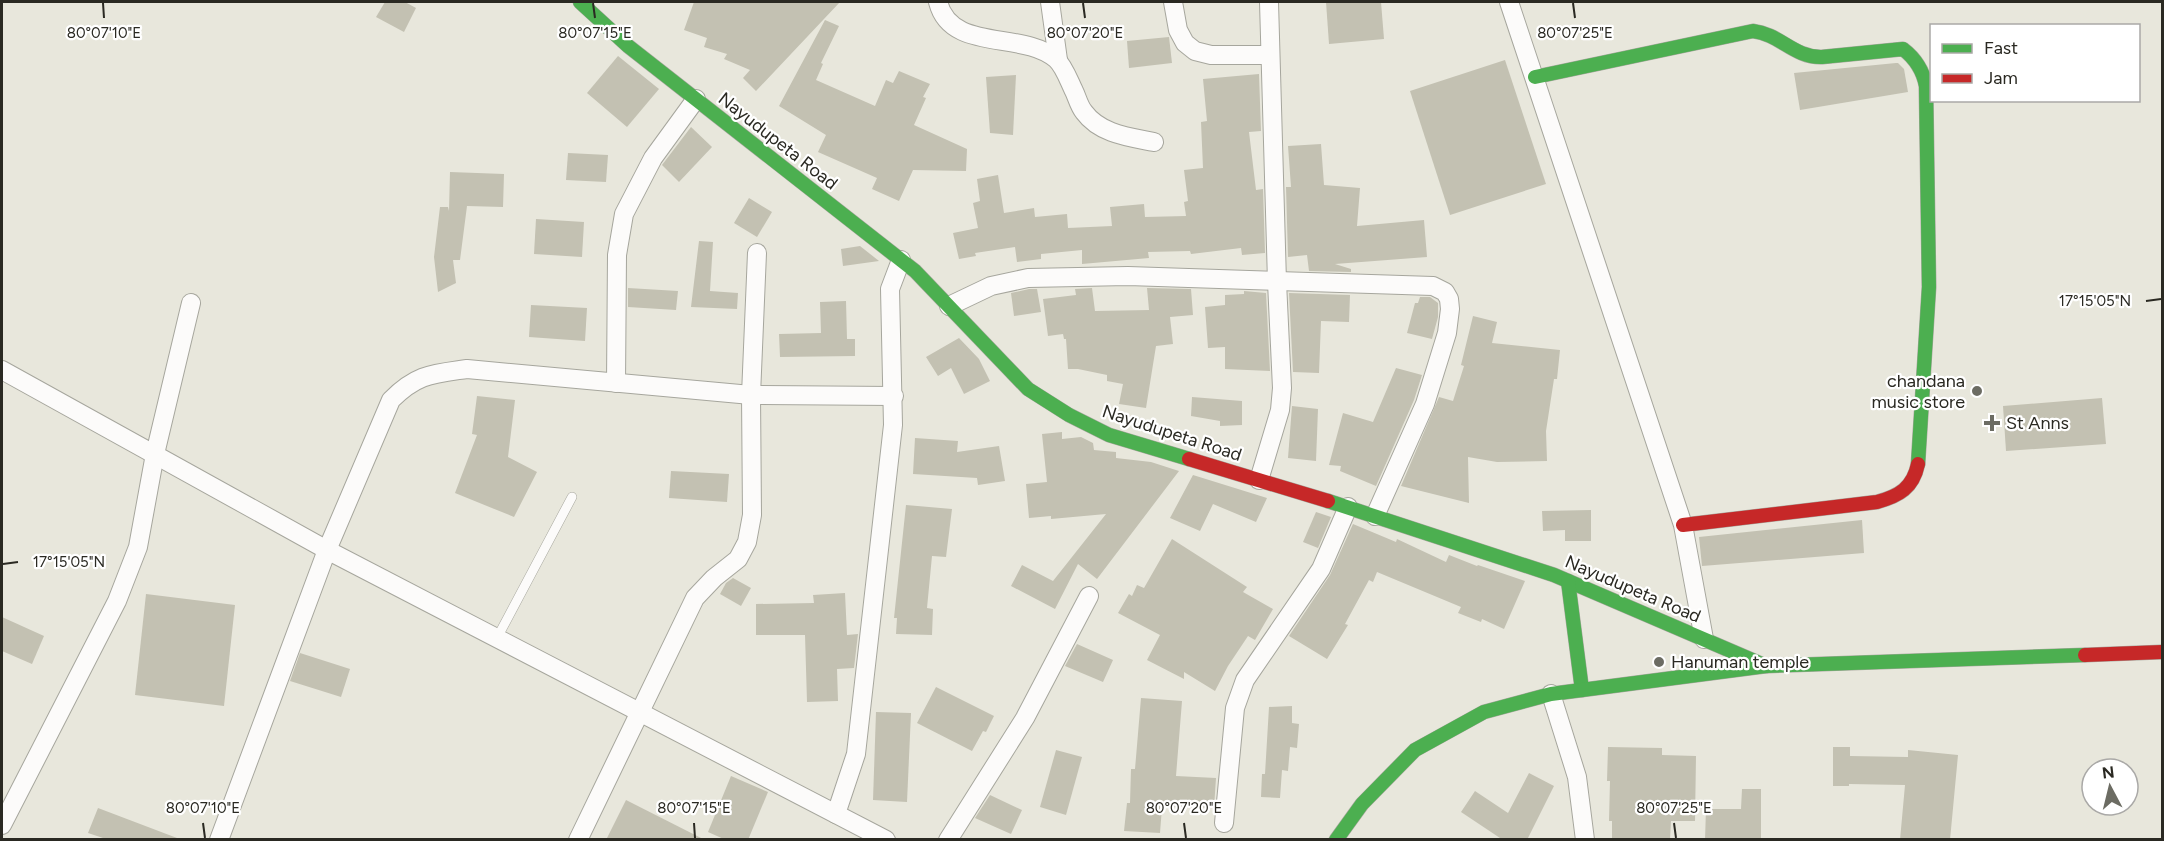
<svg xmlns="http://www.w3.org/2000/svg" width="2164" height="841" viewBox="0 0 2164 841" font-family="Figtree,sans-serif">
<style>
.building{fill:#c3c1b2}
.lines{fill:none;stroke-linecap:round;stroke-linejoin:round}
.lane-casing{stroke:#a6a69d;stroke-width:10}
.street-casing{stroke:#a6a69d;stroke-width:20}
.fast-casing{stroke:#a6a69d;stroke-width:15}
.jam-casing{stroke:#a6a69d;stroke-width:15}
.lane{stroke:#fcfbfa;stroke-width:9}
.street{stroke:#fcfbfa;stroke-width:18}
.fast{stroke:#4caf50;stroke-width:14}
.jam{stroke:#c62828;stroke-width:14}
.ticks{fill:none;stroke:#2a2922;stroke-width:2}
.poi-dot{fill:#6c6c63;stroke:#fff;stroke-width:2}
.labels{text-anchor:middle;stroke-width:4.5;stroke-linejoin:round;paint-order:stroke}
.street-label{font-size:18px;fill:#2a2922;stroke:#fff}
.poi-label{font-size:18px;fill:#2a2922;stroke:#fff;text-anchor:start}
.ticks-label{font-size:15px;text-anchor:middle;fill:#2a2922;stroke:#fff;stroke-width:4.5;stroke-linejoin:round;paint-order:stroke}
</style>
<rect width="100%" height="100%" fill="#e8e7dc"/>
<g class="building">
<path d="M 385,2 L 405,2 L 416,8 L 404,32 L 376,17 Z"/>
<path d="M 694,2 L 840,2 L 756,91 L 743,78 L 750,70 L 724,59 L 727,54 L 704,47 L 707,38 L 684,30 Z"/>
<path d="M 1326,2 L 1381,2 L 1384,39 L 1329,44 Z"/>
<path d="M 825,20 L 839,26 L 821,63 L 823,64 L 816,80 L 875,106 L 886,80 L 893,83 L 899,71 L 930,84 L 923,97 L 926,98 L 914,125 L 967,149 L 966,171 L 913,170 L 899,201 L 872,189 L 877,178 L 818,152 L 826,135 L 779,106 Z"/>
<path d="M 1169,37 L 1172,63 L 1129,68 L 1127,41 Z"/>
<path d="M 618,56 L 659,89 L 627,127 L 587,93 Z"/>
<path d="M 1505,60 L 1546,184 L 1450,215 L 1410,91 Z"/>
<path d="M 1896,63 L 1898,63 L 1904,69 L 1908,92 L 1800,110 L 1794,73 Z"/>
<path d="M 1259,74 L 1261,131 L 1249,132 L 1256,190 L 1263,189 L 1265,253 L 1242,255 L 1241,248 L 1191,254 L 1190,251 L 1148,252 L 1149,258 L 1082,264 L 1082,250 L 1041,254 L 1041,259 L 1017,262 L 1015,247 L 975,253 L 976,256 L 959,259 L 953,233 L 978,228 L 973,203 L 980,201 L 977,179 L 998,175 L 1004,213 L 1034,208 L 1035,217 L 1067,214 L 1068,228 L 1112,226 L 1110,207 L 1144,204 L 1145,217 L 1186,216 L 1184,202 L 1188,201 L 1184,170 L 1203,168 L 1201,122 L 1207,121 L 1203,79 Z"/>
<path d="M 1016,75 L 1013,135 L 990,133 L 986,77 Z"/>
<path d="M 691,127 L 712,147 L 679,182 L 662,165 Z"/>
<path d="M 1321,144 L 1324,185 L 1360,188 L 1357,226 L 1424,220 L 1427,257 L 1335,264 L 1351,269 L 1351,272 L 1309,271 L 1307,255 L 1288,257 L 1286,187 L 1291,187 L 1288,146 Z"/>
<path d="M 568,153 L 608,155 L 606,182 L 566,180 Z"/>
<path d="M 450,172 L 504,174 L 503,207 L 467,206 L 460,260 L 453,260 L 456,283 L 438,292 L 434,257 L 440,207 L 448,207 L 449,211 Z"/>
<path d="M 749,198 L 772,212 L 757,237 L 734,223 Z"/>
<path d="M 536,219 L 584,222 L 582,257 L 534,254 Z"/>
<path d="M 699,241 L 713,242 L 710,291 L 738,293 L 737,309 L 691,307 Z"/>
<path d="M 860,246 L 879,261 L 843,266 L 841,249 Z"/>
<path d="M 628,288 L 678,291 L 676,310 L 628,307 Z"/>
<path d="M 1092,288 L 1095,311 L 1149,310 L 1147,288 L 1191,289 L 1193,315 L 1170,317 L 1173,344 L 1156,346 L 1146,408 L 1119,404 L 1123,384 L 1107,381 L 1107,375 L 1078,369 L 1068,369 L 1066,339 L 1064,339 L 1063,334 L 1048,336 L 1043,299 L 1076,295 L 1075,289 Z"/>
<path d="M 1029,289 L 1037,289 L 1041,312 L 1014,316 L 1011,293 Z"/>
<path d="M 1244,291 L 1266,293 L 1270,371 L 1225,369 L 1225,347 L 1208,348 L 1205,307 L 1225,305 L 1225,295 L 1244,294 Z"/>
<path d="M 1289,293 L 1350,295 L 1349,322 L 1321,321 L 1319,373 L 1293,372 Z"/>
<path d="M 1420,297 L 1430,297 L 1438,303 L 1438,317 L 1432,339 L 1407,333 L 1415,303 L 1418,303 Z"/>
<path d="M 846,301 L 847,339 L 855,339 L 855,356 L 780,357 L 779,334 L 821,333 L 820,302 Z"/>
<path d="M 531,305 L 587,308 L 585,341 L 529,337 Z"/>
<path d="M 1473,316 L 1497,322 L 1492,343 L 1560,350 L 1557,379 L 1554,379 L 1546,431 L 1547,461 L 1497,462 L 1468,457 L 1469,503 L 1401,486 L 1439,397 L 1453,401 L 1464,366 L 1461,365 Z"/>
<path d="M 959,338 L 979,359 L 990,381 L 964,394 L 951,368 L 938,376 L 926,357 Z"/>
<path d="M 1396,368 L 1422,375 L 1414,400 L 1376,486 L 1340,471 L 1341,466 L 1329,465 L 1343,413 L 1373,422 Z"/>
<path d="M 477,396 L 515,400 L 508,457 L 537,472 L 514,517 L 455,493 L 477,435 L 472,434 Z"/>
<path d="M 1192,397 L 1242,401 L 1242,425 L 1220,426 L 1220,421 L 1191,416 Z"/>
<path d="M 2102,398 L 2106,444 L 2006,451 L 2003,406 Z"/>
<path d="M 1292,406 L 1318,409 L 1316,461 L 1288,458 Z"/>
<path d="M 1062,432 L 1062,439 L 1081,437 L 1093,443 L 1094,450 L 1116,452 L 1116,458 L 1151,462 L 1179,471 L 1097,579 L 1078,564 L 1055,609 L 1011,586 L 1022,565 L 1053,581 L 1106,514 L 1051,519 L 1051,516 L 1029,518 L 1026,484 L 1047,482 L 1042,434 Z"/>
<path d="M 915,438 L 958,441 L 957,452 L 999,446 L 1005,481 L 978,485 L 977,478 L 913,474 Z"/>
<path d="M 671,471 L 729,474 L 727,502 L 669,498 Z"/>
<path d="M 1193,475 L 1267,498 L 1256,522 L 1213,504 L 1200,531 L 1170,518 Z"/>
<path d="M 906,505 L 952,509 L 946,557 L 932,556 L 927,608 L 933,609 L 932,635 L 896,634 L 897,618 L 894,618 Z"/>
<path d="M 1591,510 L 1591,541 L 1565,541 L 1565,530 L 1543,531 L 1542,511 Z"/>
<path d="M 1316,512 L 1331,517 L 1318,548 L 1303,542 Z"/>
<path d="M 1862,520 L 1864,553 L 1702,566 L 1699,537 Z"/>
<path d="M 1353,524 L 1396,542 L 1397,539 L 1446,562 L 1449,555 L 1477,566 L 1478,565 L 1525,581 L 1504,629 L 1482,619 L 1481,622 L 1458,613 L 1461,607 L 1377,572 L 1373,582 L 1369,580 L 1345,624 L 1348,625 L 1327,659 L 1289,636 L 1330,575 Z"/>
<path d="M 1172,539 L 1247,587 L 1243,592 L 1273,609 L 1255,640 L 1248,636 L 1228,666 L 1215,691 L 1184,672 L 1184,679 L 1147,660 L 1160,635 L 1118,613 L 1129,594 L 1132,596 L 1137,585 L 1144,588 Z"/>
<path d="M 733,578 L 751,588 L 741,606 L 720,594 L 726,583 Z"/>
<path d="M 845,593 L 847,635 L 858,634 L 854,668 L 837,669 L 838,701 L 807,702 L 805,635 L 756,635 L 756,604 L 814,603 L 813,595 Z"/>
<path d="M 146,594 L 235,605 L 224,706 L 135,695 Z"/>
<path d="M 2,617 L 44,636 L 32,664 L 2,651 Z"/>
<path d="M 1077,644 L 1113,660 L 1103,682 L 1065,666 Z"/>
<path d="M 300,653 L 350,669 L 341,697 L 290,681 Z"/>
<path d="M 936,687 L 994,716 L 986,732 L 983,731 L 972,751 L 917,723 Z"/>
<path d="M 1141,698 L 1182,701 L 1176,776 L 1216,778 L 1214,808 L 1162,807 L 1160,833 L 1124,831 L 1127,803 L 1130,803 L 1131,769 L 1135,769 Z"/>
<path d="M 1292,706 L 1292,723 L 1299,724 L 1297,748 L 1290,747 L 1288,771 L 1282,770 L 1280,798 L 1261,797 L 1262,774 L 1265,774 L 1269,707 Z"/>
<path d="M 876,712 L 911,713 L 907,802 L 873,800 Z"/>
<path d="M 1608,747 L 1662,748 L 1662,755 L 1696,756 L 1695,821 L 1671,821 L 1670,840 L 1612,840 L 1612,821 L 1609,821 L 1610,781 L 1607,781 Z"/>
<path d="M 1833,747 L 1850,747 L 1850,756 L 1908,757 L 1908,750 L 1958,755 L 1950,840 L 1900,840 L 1905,785 L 1849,784 L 1849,786 L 1833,786 Z"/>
<path d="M 1056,750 L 1082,757 L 1066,815 L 1040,807 Z"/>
<path d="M 1529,773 L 1554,786 L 1527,840 L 1503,840 L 1461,812 L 1475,791 L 1508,813 Z"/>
<path d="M 731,776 L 768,792 L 748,840 L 726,840 L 708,832 Z"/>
<path d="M 1742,789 L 1761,789 L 1761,840 L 1705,840 L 1706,809 L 1741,809 Z"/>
<path d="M 990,795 L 1022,810 L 1011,834 L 975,818 Z"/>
<path d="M 626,800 L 705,840 L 606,840 Z"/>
<path d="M 98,808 L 177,838 L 177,840 L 106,839 L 88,833 Z"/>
</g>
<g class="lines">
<g class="lane-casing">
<path id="lane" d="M 497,638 L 572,497"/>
</g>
<g class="street-casing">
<g id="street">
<path d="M 938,2 C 951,53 1022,30 1056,59 C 1064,66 1069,81 1074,91 C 1077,97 1079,106 1084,112 C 1100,134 1129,137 1154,142"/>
<path d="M 1050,2 L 1058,60"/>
<path d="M 1173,2 L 1178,30 L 1185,43 L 1195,51 L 1211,55 L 1270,55"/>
<path d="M 1509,2 L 1683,525 L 1704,639"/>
<path d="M 949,306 L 991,286 L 1028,278 L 1128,276 L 1433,286 L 1445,292 L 1449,299 L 1450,309 L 1447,333 L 1425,404 L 1375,516"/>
<path d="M 2,370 L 327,550 L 886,840"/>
<path d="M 616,383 L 617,255 L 624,214 L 653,158 L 696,99"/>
<path d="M 1259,480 L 1280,410 L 1282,388 L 1277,282 L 1269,2"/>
<path d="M 1551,694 L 1577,777 L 1585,840"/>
<path d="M 836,814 L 856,754 L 893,425 L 890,289 L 901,260"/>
<path d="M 1224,823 L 1235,708 L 1245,680 L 1321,569 L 1348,507"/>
<path d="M 2,825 L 117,601 L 138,547 L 155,454 L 191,303"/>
<path d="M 219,840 L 327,550 L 391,400 C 417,374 432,374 467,369 L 751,395 L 894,396"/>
<path d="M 578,840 L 695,598 L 714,578 L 738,559 L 747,542 L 752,515 L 751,395 L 757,253"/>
<path d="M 948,840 L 1025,718 L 1089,596"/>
</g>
</g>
<g class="fast-casing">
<g id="fast">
<path d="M 580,2 L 628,46 L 915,271 L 1028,389 L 1069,415 L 1109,435 L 1189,459"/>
<path d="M 1535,77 L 1753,31 C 1780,34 1794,58 1822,57 L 1903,49 C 1916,59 1923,70 1926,86 L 1929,287 L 1918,464"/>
<path d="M 1328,501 L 1554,575 L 1766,666"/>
<path d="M 1568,581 L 1582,690"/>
<path d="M 1336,840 L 1362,804 L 1415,750 L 1484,712 L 1551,694 L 1766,666 L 2085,655"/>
</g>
</g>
<g class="jam-casing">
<g id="jam">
<path d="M 1189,459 L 1328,501"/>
<path d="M 1683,525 L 1877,502 C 1899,496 1913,488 1918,464"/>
<path d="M 2085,655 L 2162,652"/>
</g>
</g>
<use href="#lane" class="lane"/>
<use href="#street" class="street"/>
<use href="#fast" class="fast"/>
<use href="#jam" class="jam"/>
</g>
<path class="ticks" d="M 103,3 L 104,18M 593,3 L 595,18M 1083,3 L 1085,18M 1573,3 L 1575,18M 2146,301 L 2161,299M 3,564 L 18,562M 203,823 L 205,838M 694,823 L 695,838M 1184,823 L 1186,838M 1674,823 L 1676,838"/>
<g class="poi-dot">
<circle cx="1977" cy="391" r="6"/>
<path d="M1989 414h6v6h6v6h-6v6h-6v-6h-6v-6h6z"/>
<circle cx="1659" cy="662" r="6"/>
</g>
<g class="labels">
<g class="street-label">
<text transform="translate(778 141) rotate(38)" y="6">Nayudupeta Road</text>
<text transform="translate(1172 433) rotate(18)" y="6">Nayudupeta Road</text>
<text transform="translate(1633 589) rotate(23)" y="6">Nayudupeta Road</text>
</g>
<g class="poi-label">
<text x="1965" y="387" text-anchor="end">chandana<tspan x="1965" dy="21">music store</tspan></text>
<text x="2006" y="429">St Anns</text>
<text x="1671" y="668">Hanuman temple</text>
</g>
</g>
<g class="ticks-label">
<text x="104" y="38">80°07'10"E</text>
<text x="1575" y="38">80°07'25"E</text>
<text x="595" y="38">80°07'15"E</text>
<text x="1085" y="38">80°07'20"E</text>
<text x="2095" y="306">17°15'05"N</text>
<text x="69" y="567">17°15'05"N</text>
<text x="203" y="813">80°07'10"E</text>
<text x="694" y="813">80°07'15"E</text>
<text x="1184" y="813">80°07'20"E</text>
<text x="1674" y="813">80°07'25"E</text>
</g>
<rect width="2164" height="841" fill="none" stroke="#2a2922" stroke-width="6"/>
<rect x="1930" y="24" width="210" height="78" fill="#ffffff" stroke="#aaa9a7" stroke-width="1.5"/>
<rect x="1942" y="44" width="30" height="9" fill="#4caf50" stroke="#aaa9a7" stroke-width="1.5"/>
<text x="1984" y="54" font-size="18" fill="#2a2922">Fast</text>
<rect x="1942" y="74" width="30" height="9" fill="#c62828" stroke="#aaa9a7" stroke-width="1.5"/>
<text x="1984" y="84" font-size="18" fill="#2a2922">Jam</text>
<g transform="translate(2110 787) rotate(353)"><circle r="28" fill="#ffffff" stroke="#aaa9a7" stroke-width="1.5"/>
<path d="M0-4.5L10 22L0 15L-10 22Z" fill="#6c6c63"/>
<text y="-9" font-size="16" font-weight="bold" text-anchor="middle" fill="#2a2922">N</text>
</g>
</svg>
